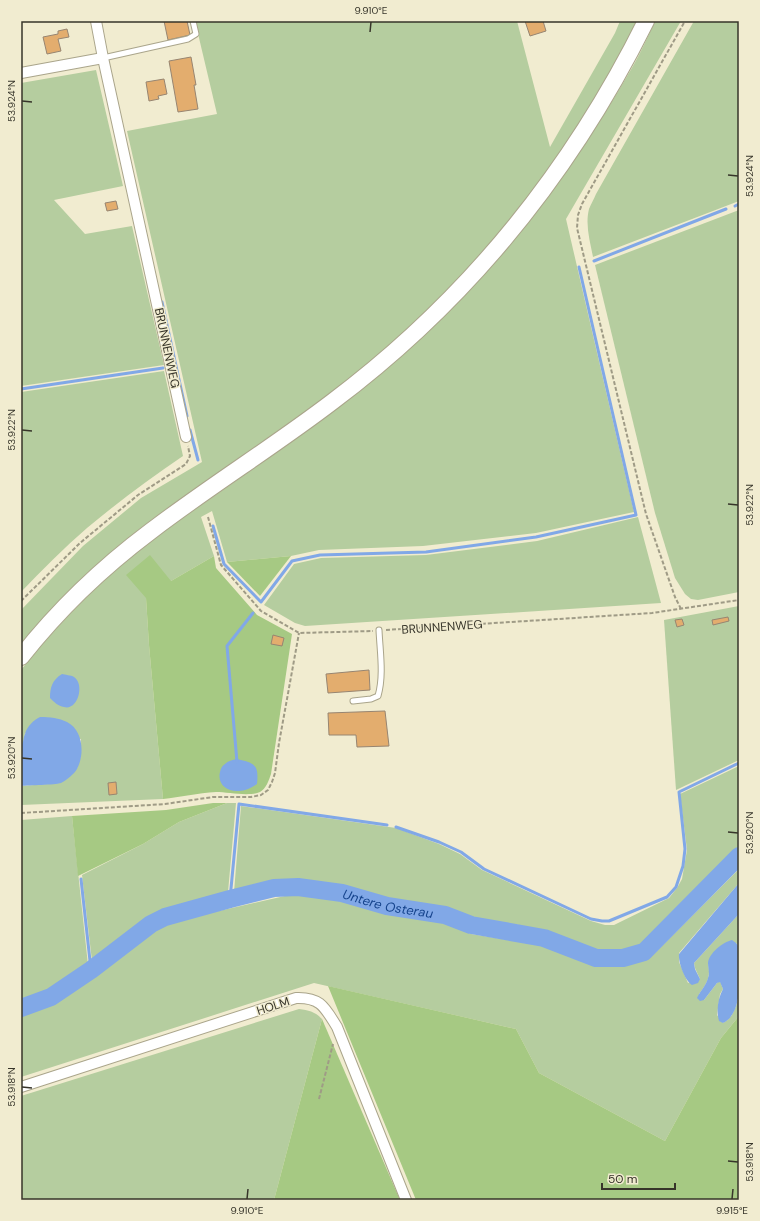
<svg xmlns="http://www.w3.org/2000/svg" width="760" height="1221" viewBox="0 0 760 1221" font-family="'DM Sans',sans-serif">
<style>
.green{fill:#b5cd9f}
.forest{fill:#a6c983}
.water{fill:#81a8e7}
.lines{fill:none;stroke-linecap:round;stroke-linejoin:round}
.stream{stroke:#81a8e7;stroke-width:3}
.river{stroke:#81a8e7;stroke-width:18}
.building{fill:#e3ad6e;stroke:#978571}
.service-casing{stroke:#aaa58b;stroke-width:7}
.minor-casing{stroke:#aaa58b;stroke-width:12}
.primary-casing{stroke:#aaa58b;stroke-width:18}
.path{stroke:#9f9b86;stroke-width:2;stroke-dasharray:4 2;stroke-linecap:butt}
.service{stroke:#fff;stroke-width:5}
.minor{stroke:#fff;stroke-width:10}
.primary{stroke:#fff;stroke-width:16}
.ticks{fill:none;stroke:#37352a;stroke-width:1.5}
.labels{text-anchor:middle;stroke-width:3;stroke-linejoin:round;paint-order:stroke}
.street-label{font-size:12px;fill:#37352a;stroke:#f1ecd0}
.water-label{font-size:13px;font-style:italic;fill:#16448d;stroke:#f1ecd0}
.neatline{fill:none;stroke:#37352a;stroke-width:1.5}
.ticks-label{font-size:10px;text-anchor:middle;fill:#37352a}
</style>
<rect width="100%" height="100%" fill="#f1ecd0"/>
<g class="green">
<path d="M 195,21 L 517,21 L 550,147 L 615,33 L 620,21 L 638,21 L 588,113 L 526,202 L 483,253 L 436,304 L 376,357 L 332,393 L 151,520 L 118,546 L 86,574 L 53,607 L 21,644 L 21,610 L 83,546 L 141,498 L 202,462 L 127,131 L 217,114 Z"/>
<path d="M 655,21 L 681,21 L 566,219 L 634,512 L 536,533 L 423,546 L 319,550 L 291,556 L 227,562 L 212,511 L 201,517 L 214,556 L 171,581 L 146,598 L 149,645 L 163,799 L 21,805 L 21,786 L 60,783 L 77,768 L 81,755 L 81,739 L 25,733 L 23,745 L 21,746 L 21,670 C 54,629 90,591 130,558 C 184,514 243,478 298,436 C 336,407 374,378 410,346 C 421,336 433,327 444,316 C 518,242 581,157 633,66 C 641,52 648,36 655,21 Z"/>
<path d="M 694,21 L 739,21 L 739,201 L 593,257 C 590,241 585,225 589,209 C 591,204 594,199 596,194 Z"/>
<path d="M 96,70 L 123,186 L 54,200 L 85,234 L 132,226 L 164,365 L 21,386 L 21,83 Z"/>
<path d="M 739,210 L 739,592 L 698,600 L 691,599 L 685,594 L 675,578 L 655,513 L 595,265 Z"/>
<path d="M 164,371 L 183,456 C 151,478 118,502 87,528 C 64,548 42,570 21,592 L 21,392 Z"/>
<path d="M 638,517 L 661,603 L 305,626 L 295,623 L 264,605 L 294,564 L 321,558 L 426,555 L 537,541 Z"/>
<path d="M 739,606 L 739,760 L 676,790 L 664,620 Z"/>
<path d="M 739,766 L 739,856 L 641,951 L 599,956 L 556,936 L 519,925 L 474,919 L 447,909 L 430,905 L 387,901 L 343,887 L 300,879 L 234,892 L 241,806 L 396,828 L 439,844 L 460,854 L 482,870 L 591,921 L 605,925 L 614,925 L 669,898 L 677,888 L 682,879 L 687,850 L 680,794 Z"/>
<path d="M 227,803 L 236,803 L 228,892 L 165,911 L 92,961 L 82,875 L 143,844 L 179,822 Z"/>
<path d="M 72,816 L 88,965 L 50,994 L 21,1004 L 21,820 Z"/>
<path d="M 739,869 L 739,883 L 679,953 L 679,962 L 688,983 L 700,979 L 695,968 L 694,963 L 739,914 L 739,947 L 736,943 L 708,964 C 711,976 707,984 699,994 L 704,1000 L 717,983 L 720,981 L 723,989 L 720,994 L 717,1015 L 723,1023 C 733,1018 735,1008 739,998 L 739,1016 L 721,1038 L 665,1141 L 539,1073 L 516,1029 L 314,983 L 21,1077 L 21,1015 L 54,1003 L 166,923 L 298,893 L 339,901 L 387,913 L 408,915 L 442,921 L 471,934 L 546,946 L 559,949 L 598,966 L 643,960 L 654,954 Z"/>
<path d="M 299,1009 C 309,1010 315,1012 322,1019 L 274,1200 L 21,1200 L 21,1096 Z"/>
</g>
<g class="forest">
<path d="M 150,555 L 171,581 L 214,556 L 216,568 L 257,615 L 292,634 L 271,774 C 269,780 266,789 260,792 C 249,797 228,792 216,792 C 198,793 180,797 163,799 L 149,645 L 146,598 L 126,575 Z"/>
<path d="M 291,556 L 260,596 L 227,562 Z"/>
<path d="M 213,803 L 227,803 L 179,822 L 143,844 L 78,876 L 72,816 L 166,810 Z"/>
<path d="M 328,986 L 516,1029 L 539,1073 L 665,1141 L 721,1038 L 739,1016 L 739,1200 L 416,1200 Z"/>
<path d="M 322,1019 L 400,1200 L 274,1200 Z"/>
</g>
<g class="water">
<path d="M 62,674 C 65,675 71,675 74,677 C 85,684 78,711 64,707 C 58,706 54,702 50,698 C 50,688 52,680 62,674 Z"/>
<path d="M 40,717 C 50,717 59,718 67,722 C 83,730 85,754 77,769 C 74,774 67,780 61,783 C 55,785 29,785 21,786 L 21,746 C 24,742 23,738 25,734 C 27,726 34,720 40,717 Z"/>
<path d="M 237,759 C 255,763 259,765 257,784 C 251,788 245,791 239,791 C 227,792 217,784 220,772 C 221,768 222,766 225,764 C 228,761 232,760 237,759 Z"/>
<path d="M 739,883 L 739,914 L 694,963 L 695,969 L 700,979 L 698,983 L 692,985 C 685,981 678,962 679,954 Z"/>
<path d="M 732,940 L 736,943 L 739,947 C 739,968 745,1013 723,1023 L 719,1021 C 716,1011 718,998 723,989 L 720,982 L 717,983 L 704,1000 L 700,1001 L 697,998 C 700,991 706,986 708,978 C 710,973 708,968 708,963 C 709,953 723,942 732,940 Z"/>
</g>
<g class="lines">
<g class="stream">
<path d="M 735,206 L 739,204"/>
<path d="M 594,261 L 726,209"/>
<path d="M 162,302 L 187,416"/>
<path d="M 21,389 L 163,368"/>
<path d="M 190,430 L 198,460"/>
<path d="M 213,526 L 224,564 L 261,602 L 292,561 L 320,555 L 426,552 L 536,537 L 636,515 L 579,267"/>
<path d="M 237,762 L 227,646 L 253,613"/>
<path d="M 396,827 L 439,842 L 461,852 L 484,869 L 591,919 L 602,921 L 609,921 L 667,897 L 676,887 L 683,866 L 685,849 L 679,792 L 739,763"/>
<path d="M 81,879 L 91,970"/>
<path d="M 230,899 L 239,804 L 387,825"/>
</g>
<path class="river" id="s1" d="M 21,1008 L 51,997 L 91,970 L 151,924 L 165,917 L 230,899 L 274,888 L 298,887 L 342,893 L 387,906 L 445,915 L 471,925 L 544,938 L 596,958 L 623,958 L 644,952 L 739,856"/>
</g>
<g class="building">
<path d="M 164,21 L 187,21 L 190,35 L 168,40 Z"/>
<path d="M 525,21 L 543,21 L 546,31 L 530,36 Z"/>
<path d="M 67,29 L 69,37 L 58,39 L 61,51 L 47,54 L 43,37 L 58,34 L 58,31 Z"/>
<path d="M 191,57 L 196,85 L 194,85 L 198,109 L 178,112 L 169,61 Z"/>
<path d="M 164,79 L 167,94 L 158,96 L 159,99 L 149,101 L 146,82 Z"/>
<path d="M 116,201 L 118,209 L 107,211 L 105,203 Z"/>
<path d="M 728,617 L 729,621 L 713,625 L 712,620 Z"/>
<path d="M 682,619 L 684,625 L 677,627 L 675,620 Z"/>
<path d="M 273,635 L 284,638 L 282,646 L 271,644 Z"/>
<path d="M 369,670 L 370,690 L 328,693 L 326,674 Z"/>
<path d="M 385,711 L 389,746 L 357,747 L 356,735 L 329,735 L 328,713 Z"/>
<path d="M 116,782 L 117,794 L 109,795 L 108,783 Z"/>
</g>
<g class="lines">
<g class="service-casing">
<g id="service">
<path d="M 103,58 L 188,39 L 196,34 L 193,21"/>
<path d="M 353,701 L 371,699 L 378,696 C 384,675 380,652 379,630"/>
</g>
</g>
<g class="minor-casing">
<g id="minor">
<path d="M 96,21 L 103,58 L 186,437"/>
<path d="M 21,73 L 103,58"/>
<path d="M 21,1087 L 296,998 C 321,997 325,1008 337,1027 L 406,1200"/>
</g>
</g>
<g class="primary-casing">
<path id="primary" d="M 21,657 C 58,610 103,567 151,531 C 210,486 273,447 332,402 C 468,300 570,174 646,21"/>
</g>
<g class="path">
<path d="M 208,517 L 221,565 L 261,611 L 299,633 L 373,631"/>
<path d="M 21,601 L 80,543 L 138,495 L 186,464 L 190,456 L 188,446"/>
<path d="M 681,609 L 675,597 L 646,514 L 577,228 L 578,215 L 582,204 L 685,21"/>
<path d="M 386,630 L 652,613 L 739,600"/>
<path d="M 21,813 L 165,804 L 213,797 L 251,797 L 261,795 L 268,790 L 272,782 L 275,773 L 279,743 L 299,633"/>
<path d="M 319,1099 L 333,1044"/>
</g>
<use href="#service" class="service"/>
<use href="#minor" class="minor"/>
<use href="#primary" class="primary"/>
</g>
<path class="ticks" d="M 370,32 L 371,22M 22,101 L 32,102M 728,175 L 738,176M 22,430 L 32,431M 728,504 L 738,505M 22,758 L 32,759M 728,832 L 738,833M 22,1087 L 32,1088M 728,1161 L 738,1162M 247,1199 L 248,1189M 732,1199 L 733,1189"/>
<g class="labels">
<g class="street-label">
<text transform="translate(167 348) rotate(78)" y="4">BRUNNENWEG</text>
<text transform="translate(442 627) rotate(-4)" y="4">BRUNNENWEG</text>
<text transform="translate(273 1006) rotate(-18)" y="4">HOLM</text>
</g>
<g class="water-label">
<text dy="5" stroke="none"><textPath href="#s1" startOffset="400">Untere Osterau</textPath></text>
</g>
</g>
<rect width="760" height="1221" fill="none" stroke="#f1ecd0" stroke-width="44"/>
<path d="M602 1183v6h73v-6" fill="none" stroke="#37352a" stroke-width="2"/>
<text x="608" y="1183" font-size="12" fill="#37352a" stroke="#f1ecd0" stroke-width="3" paint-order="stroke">50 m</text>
<rect x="22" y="22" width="716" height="1177" class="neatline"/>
<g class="ticks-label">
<text x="371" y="14">9.910°E</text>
<text transform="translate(11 101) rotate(-90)" y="4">53.924°N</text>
<text transform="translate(749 176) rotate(-90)" y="4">53.924°N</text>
<text transform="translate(11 430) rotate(-90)" y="4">53.922°N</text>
<text transform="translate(749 505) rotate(-90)" y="4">53.922°N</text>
<text transform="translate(11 758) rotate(-90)" y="4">53.920°N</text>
<text transform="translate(749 833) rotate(-90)" y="4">53.920°N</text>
<text transform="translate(11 1087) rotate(-90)" y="4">53.918°N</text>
<text transform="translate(749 1162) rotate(-90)" y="4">53.918°N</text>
<text x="247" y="1214">9.910°E</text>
<text x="732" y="1214">9.915°E</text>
</g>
</svg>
